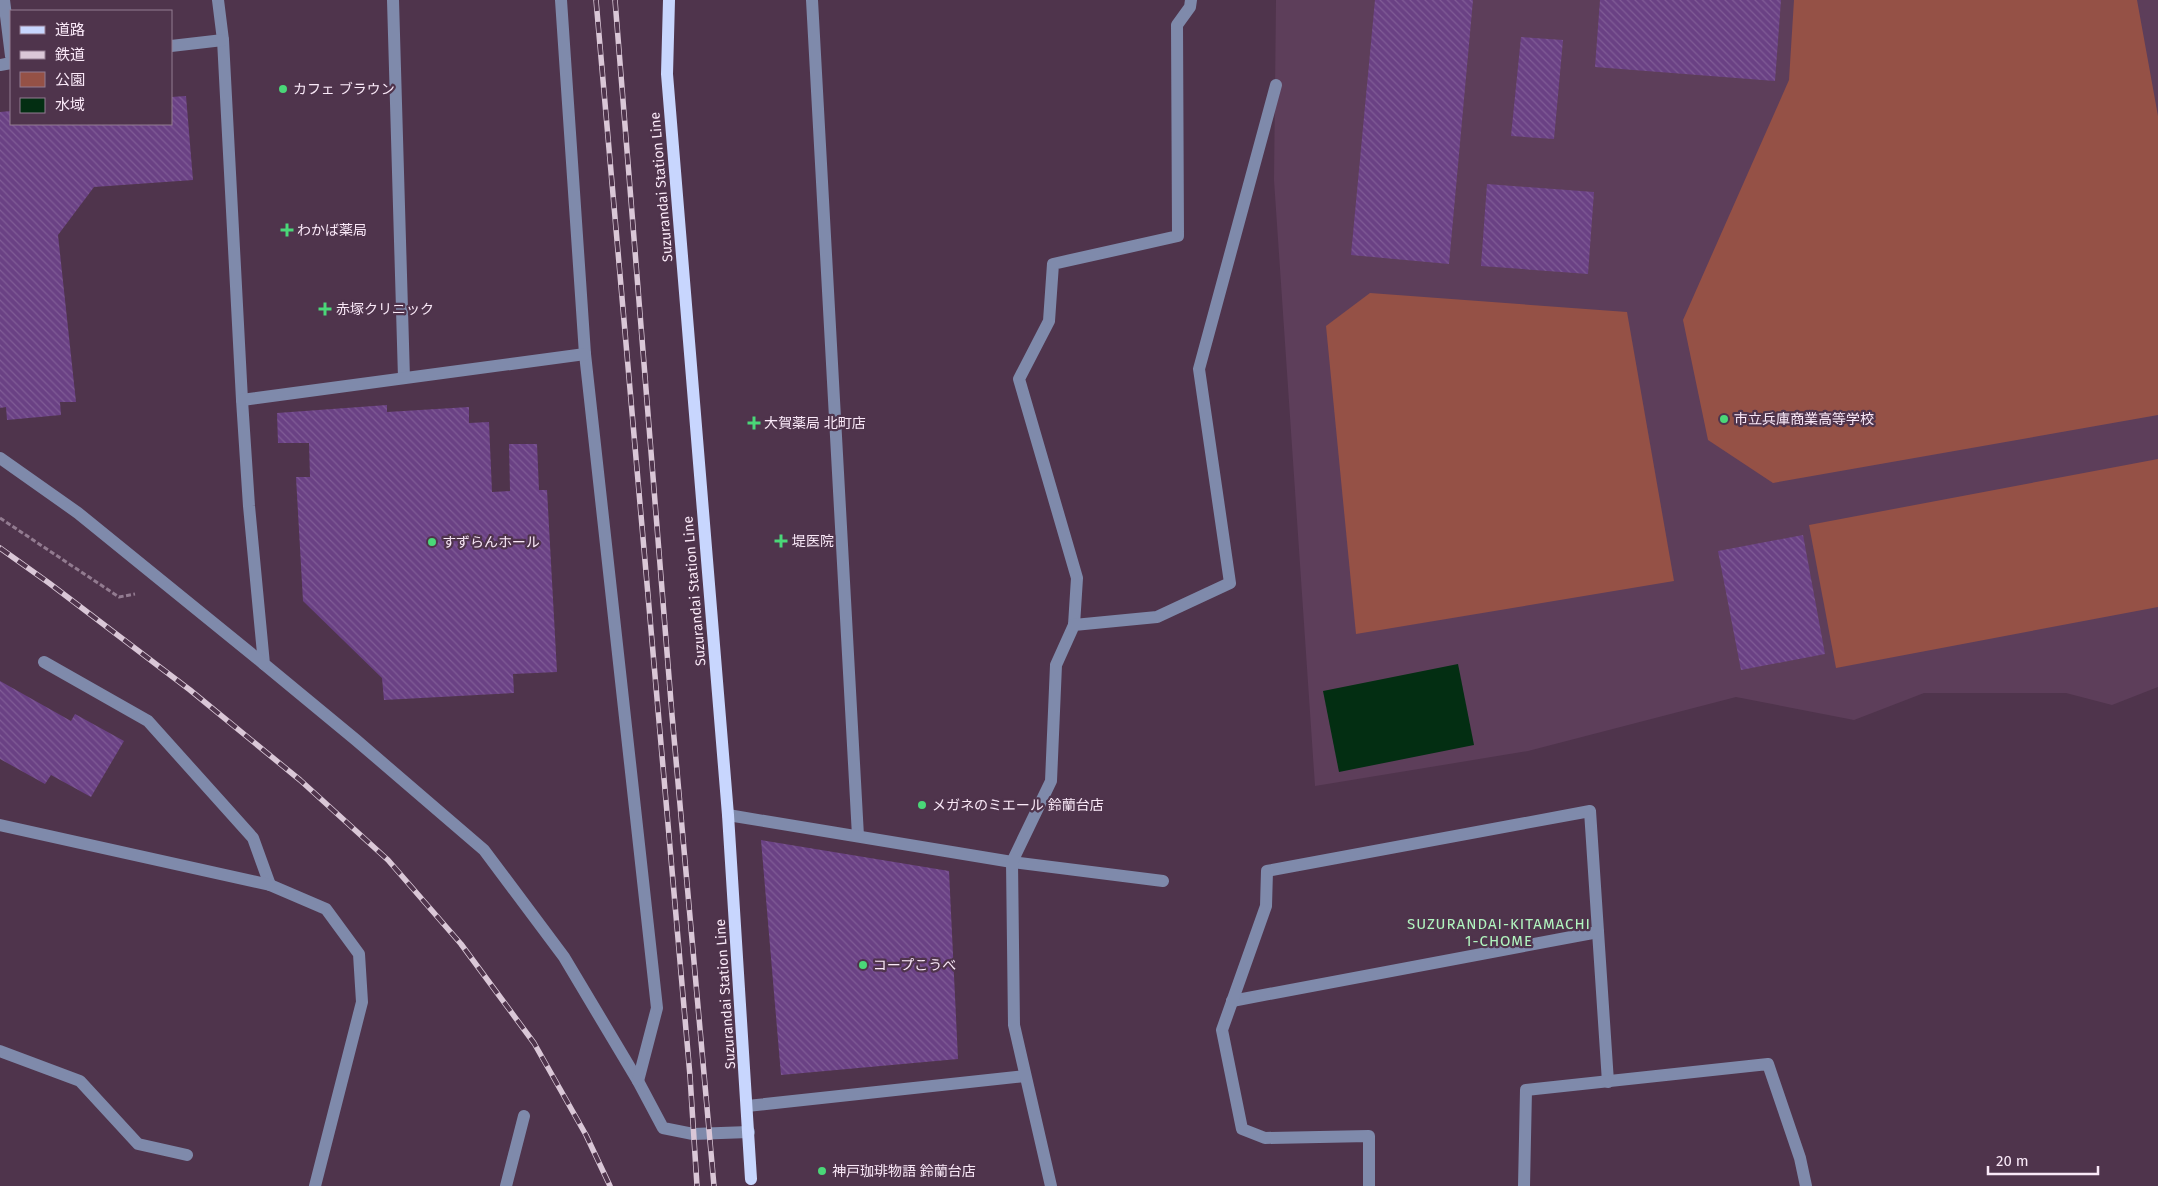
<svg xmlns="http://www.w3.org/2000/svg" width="2158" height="1186" viewBox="0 0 2158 1186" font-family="'Fira Sans','Noto Sans JP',sans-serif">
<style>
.built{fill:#5d3e5a}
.green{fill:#955146}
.water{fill:#032e12}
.building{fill:url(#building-back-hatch)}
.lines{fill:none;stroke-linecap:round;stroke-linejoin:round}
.path{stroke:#927b90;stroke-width:3;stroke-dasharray:5 2.5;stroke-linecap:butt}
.minor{stroke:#7f8aab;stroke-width:12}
.major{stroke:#c8d6fe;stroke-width:12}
.rail-casing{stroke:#dac7d7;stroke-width:5.5}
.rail{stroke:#4f344c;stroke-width:4;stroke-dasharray:11;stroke-linecap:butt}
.poi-dot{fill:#4ad778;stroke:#4f344c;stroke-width:2}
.labels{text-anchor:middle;stroke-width:4.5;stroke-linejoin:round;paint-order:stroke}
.poi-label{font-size:14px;fill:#fae9f8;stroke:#4f344c;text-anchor:start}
.street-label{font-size:14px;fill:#fae9f8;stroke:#4f344c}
.neighbourhood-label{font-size:15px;letter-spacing:1px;fill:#b1f5bf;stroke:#4f344c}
</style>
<defs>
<pattern id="building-back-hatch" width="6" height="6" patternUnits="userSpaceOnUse" patternTransform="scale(1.25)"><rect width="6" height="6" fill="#6a4184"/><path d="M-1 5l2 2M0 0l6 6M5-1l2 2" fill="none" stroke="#805c96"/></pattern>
</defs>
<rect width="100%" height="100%" fill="#4f344c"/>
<path class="built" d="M 1276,0 L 2158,0 L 2158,687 L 2112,705 L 2066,693 L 1924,693 L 1854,720 L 1736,697 L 1528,751 L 1315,786 L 1274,180 Z"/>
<g class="green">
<path d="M 1794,0 L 2137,0 L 2158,116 L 2158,415 L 1773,483 L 1708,440 L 1683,320 L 1789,80 Z"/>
<path d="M 1370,293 L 1627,312 L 1674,581 L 1356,634 L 1326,326 Z"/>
<path d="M 2158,459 L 2158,607 L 1836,668 L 1809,525 Z"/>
</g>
<path class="water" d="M 1458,664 L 1474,745 L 1339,772 L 1323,691 Z"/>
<g class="building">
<path d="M 1375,0 L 1473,0 L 1449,264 L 1351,255 Z"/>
<path d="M 1600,0 L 1781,0 L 1775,81 L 1595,67 Z"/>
<path d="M 1521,37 L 1563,40 L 1554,139 L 1511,136 Z"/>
<path d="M 186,96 L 193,180 L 94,187 L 58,235 L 76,402 L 60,402 L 61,415 L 7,420 L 6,407 L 0,408 L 0,112 L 11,111 L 11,124 L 171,124 L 171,97 Z"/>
<path d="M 1487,184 L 1594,192 L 1588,274 L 1481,266 Z"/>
<path d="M 387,405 L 387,412 L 469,407 L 469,423 L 489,422 L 492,492 L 510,491 L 509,444 L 537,444 L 539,490 L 547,490 L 557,672 L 513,674 L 514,693 L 384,700 L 382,678 L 303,601 L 296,477 L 310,477 L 309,443 L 278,443 L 277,413 Z"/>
<path d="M 1803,535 L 1825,654 L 1741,670 L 1718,551 Z"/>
<path d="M 0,681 L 71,721 L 75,714 L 124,741 L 91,797 L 51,775 L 45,784 L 0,759 Z"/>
<path d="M 761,840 L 949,871 L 958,1059 L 781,1075 Z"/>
</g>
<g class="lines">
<path class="path" d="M 0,518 L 119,597 L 135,594"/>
<g class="minor">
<path d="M 4,0 L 11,56"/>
<path d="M 218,0 L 223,40 L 242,400 L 249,506 L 264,664 L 356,740 L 484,850 L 564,957 L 638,1081 L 663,1128 L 693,1134 L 749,1132"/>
<path d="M 393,0 L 404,378"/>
<path d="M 561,0 L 585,354 L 657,1008 L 638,1081"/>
<path d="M 812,0 L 858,836"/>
<path d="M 171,46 L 223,40"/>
<path d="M 0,65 L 11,63"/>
<path d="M 242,400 L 585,354"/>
<path d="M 0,458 L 78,513 L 264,664"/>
<path d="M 1074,625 L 1077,578 L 1019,379 L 1049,321 L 1053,264 L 1178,236 L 1177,25 L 1190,7 L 1191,0"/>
<path d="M 44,662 L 148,721 L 253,838 L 270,885"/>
<path d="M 728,815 L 1012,862 L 1163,881"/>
<path d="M 0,825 L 270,885 L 326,909 L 359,954 L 362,1002 L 315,1186"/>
<path d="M 1232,1001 L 1598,932"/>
<path d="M 0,1051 L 80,1081 L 138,1144 L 187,1155"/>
<path d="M 747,1106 L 1025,1076"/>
<path d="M 506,1186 L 524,1116"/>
<path d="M 1051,1186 L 1014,1025 L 1012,862 L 1051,781 L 1056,665 L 1074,625 L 1157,617 L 1230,583 L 1199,369 L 1276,85"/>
<path d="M 1369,1186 L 1369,1136 L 1265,1138 L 1242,1129 L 1222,1030 L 1266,906 L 1267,871 L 1590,811 L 1608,1082"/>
<path d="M 1524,1186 L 1526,1090 L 1768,1064 L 1800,1158 L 1806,1186"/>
</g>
<path class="major" d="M 669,0 L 667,74 L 728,815 L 751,1179"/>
<g class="rail-casing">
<g id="rail">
<path d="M 596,0 L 690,1076 L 697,1186"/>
<path d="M 615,0 L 672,715 L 714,1186"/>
<path d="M 0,548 L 49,583 L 190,690 L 300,780 L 388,860 L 461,944 L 534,1043 L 586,1135 L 610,1186"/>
</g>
</g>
<use href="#rail" class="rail"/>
</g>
<g class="poi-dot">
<circle cx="283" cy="89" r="5"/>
<path d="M284.5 222.5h5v5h5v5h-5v5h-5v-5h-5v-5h5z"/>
<path d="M322.5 301.5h5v5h5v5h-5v5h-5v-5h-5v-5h5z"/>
<circle cx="1724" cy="419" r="5"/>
<path d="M751.5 415.5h5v5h5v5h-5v5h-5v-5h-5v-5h5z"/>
<path d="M778.5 533.5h5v5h5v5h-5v5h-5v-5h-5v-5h5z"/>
<circle cx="432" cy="542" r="5"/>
<circle cx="922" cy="805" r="5"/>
<circle cx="863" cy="965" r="5"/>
<circle cx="822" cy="1171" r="5"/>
</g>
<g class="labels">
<g class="poi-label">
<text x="293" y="94">カフェ ブラウン</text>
<text x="297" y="235">わかば薬局</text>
<text x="336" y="314">赤塚クリニック</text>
<text x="1734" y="424">市立兵庫商業高等学校</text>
<text x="764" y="428">大賀薬局 北町店</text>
<text x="792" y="546">堤医院</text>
<text x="442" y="547">すずらんホール</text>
<text x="932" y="810">メガネのミエール 鈴蘭台店</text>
<text x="873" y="970">コープこうべ</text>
<text x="832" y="1176">神戸珈琲物語 鈴蘭台店</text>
</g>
<g class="street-label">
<text transform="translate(661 187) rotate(-95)" y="5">Suzurandai Station Line</text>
<text transform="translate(694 591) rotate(-95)" y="5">Suzurandai Station Line</text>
<text transform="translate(725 994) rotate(-94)" y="5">Suzurandai Station Line</text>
</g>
<g class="neighbourhood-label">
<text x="1499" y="929">SUZURANDAI-KITAMACHI<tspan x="1499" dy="17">1-CHOME</tspan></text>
</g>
</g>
<rect x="10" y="10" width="162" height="115" fill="#4f344c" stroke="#937c91"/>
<rect x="20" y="26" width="25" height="8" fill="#c8d6fe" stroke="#937c91"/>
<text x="55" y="35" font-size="15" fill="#fae9f8">道路</text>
<rect x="20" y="51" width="25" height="8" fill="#dac7d7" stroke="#937c91"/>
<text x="55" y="60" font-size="15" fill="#fae9f8">鉄道</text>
<rect x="20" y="72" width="25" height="15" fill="#955146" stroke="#937c91"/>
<text x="55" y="85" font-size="15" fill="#fae9f8">公園</text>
<rect x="20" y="98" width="25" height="15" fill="#032e12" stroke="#937c91"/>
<text x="55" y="110" font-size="15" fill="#fae9f8">水域</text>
<path d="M1988 1166v8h110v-8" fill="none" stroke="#fae9f8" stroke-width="2.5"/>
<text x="1996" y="1166" font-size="15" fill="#fae9f8" stroke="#4f344c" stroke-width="4" paint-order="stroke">20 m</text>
</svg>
